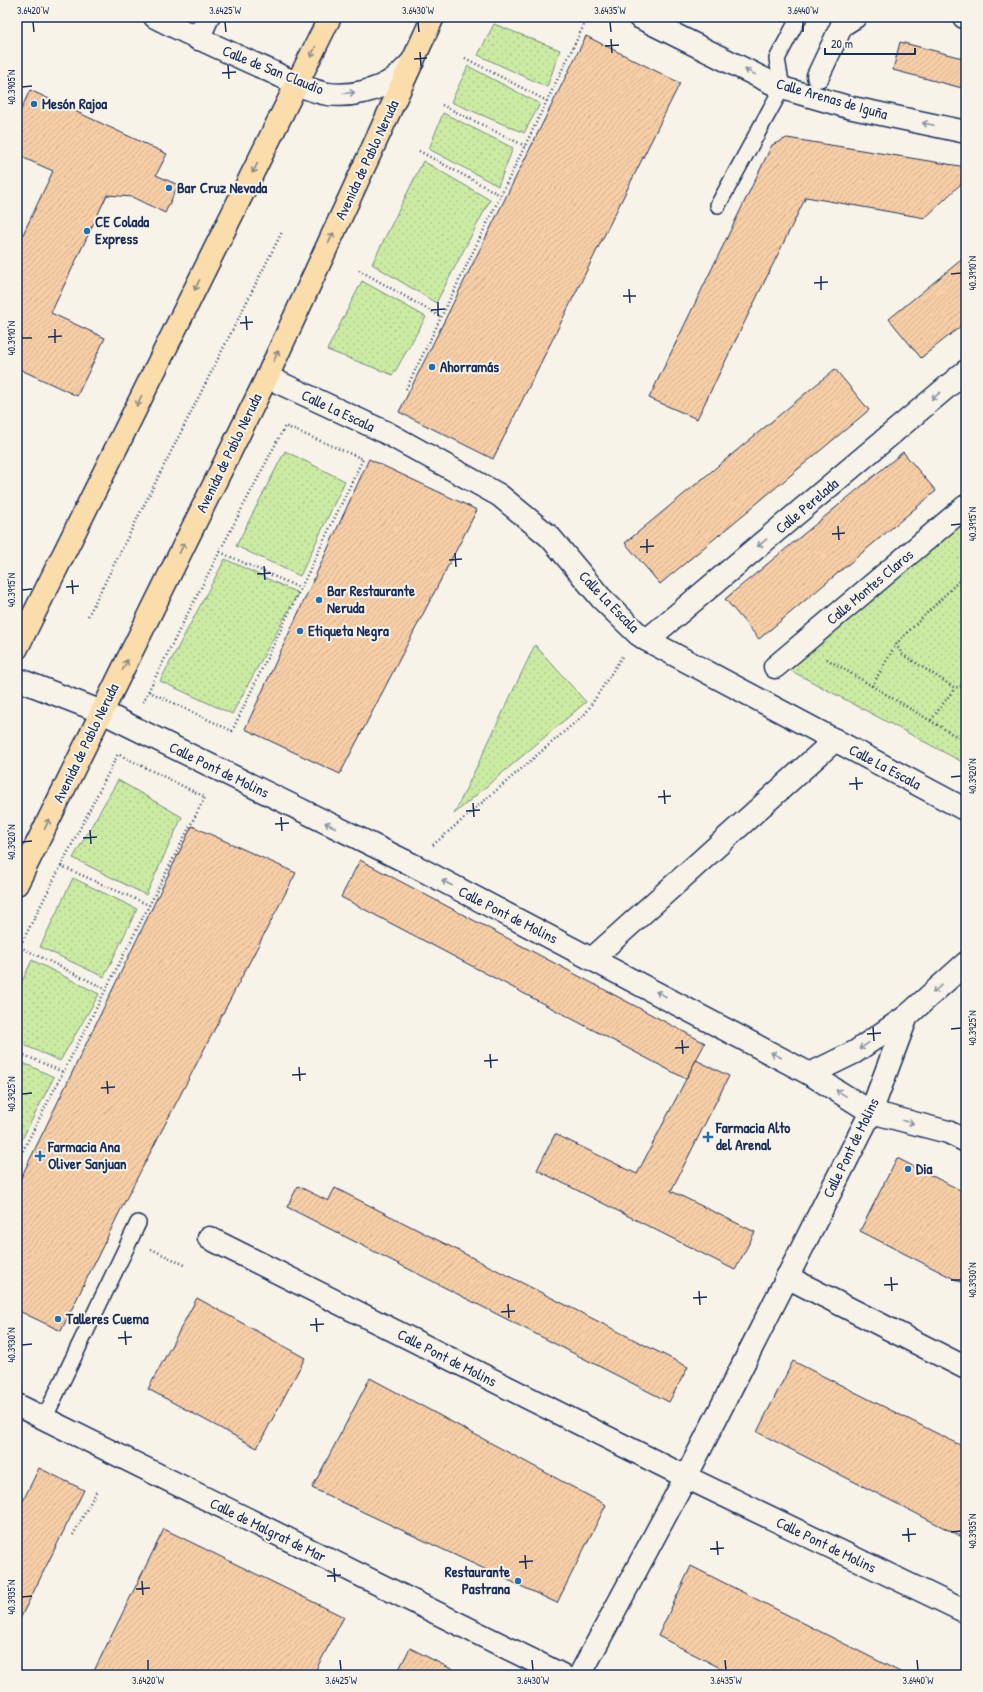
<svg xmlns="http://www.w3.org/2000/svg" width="983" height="1692" viewBox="0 0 983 1692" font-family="'Patrick Hand',sans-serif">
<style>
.park{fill:url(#park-dots);stroke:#738c80}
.building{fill:url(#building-hatch);stroke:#1b2f5e}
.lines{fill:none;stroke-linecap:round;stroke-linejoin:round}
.lane-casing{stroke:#1b2f5e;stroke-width:18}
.street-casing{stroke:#1b2f5e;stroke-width:25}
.primary-casing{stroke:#1b2f5e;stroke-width:25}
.path{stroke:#1b2f5e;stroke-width:2.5;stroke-dasharray:1 3;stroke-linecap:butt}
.lane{stroke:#f7f3e8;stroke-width:15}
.street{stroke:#f7f3e8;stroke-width:22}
.primary{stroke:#faddab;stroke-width:22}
.oneway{stroke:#8a8684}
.oneway2{stroke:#8991a3}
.ticks{fill:none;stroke:#1b2f5e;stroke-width:1.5}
.poi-dot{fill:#1f6fb2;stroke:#f7f3e8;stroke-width:1.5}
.labels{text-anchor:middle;stroke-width:4;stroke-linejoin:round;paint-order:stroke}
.street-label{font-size:15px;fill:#1b2f5e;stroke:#f7f3e8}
.poi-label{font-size:15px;font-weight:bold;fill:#1b2f5e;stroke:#f7f3e8;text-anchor:start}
.neatline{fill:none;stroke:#1b2f5e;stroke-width:1.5}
.ticks-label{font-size:10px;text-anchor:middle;fill:#1b2f5e}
</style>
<defs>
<pattern id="park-dots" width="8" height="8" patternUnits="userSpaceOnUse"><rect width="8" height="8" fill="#cbeaa2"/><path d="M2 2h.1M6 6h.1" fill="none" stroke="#aec98e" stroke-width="1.8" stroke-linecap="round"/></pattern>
<pattern id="building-hatch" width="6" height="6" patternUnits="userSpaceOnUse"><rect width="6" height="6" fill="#f7cea6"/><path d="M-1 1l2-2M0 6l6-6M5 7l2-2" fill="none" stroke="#d3b191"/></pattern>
</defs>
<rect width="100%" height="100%" fill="#f7f3e8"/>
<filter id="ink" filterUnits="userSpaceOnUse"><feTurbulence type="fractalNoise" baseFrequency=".025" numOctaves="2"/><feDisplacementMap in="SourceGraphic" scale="8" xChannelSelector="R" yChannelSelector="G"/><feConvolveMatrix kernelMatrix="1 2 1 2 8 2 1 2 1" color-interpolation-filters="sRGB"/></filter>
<g filter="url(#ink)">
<g class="park">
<path d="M 494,24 L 560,50 L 547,87 L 478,55 Z"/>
<path d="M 468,66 L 540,104 L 524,133 L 451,102 Z"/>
<path d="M 443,113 L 513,148 L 498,186 L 429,149 Z"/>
<path d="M 423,161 L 490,200 L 436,303 L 372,264 Z"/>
<path d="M 362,281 L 426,317 L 393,375 L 327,350 Z"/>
<path d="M 285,451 L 345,481 L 300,576 L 236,546 Z"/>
<path d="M 966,497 L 966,764 L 769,659 Z"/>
<path d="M 225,559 L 298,593 L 232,714 L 160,681 Z"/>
<path d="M 535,645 L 586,702 L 454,814 Z"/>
<path d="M 118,780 L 182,817 L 146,895 L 73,858 Z"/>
<path d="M 73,878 L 137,909 L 104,977 L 40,947 Z"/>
<path d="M 32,960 L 99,994 L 60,1061 L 17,1042 L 17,992 Z"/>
<path d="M 17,1060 L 54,1077 L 17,1149 Z"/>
</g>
<g class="building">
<path d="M 586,36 L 680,83 L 493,459 L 399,412 Z"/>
<path d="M 900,42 L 966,59 L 966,89 L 893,70 Z"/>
<path d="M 30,90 L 167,154 L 156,175 L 178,185 L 165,213 L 132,197 L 107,195 L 51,313 L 105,338 L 77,396 L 17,368 L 17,247 L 53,171 L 17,155 L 17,118 Z"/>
<path d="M 787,138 L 966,167 L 966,179 L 925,218 L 806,197 L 697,419 L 649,398 L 772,145 Z"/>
<path d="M 966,256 L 966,322 L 921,358 L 889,319 Z"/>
<path d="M 835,369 L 869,410 L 660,584 L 625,543 Z"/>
<path d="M 903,452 L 936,491 L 759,639 L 725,599 Z"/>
<path d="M 369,459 L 477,510 L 340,774 L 245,729 Z"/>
<path d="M 192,826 L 296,873 L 124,1203 L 61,1331 L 17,1310 L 17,1186 Z"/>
<path d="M 360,860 L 705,1043 L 686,1079 L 341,897 Z"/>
<path d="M 696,1060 L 729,1076 L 671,1191 L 755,1232 L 735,1270 L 537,1170 L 555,1134 L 637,1174 Z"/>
<path d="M 897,1158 L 966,1193 L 966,1285 L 860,1231 Z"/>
<path d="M 298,1186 L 328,1201 L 335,1188 L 688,1367 L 669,1402 L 287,1207 Z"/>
<path d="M 197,1298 L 305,1358 L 257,1448 L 148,1389 Z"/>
<path d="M 793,1361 L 966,1448 L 966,1539 L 757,1432 Z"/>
<path d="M 370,1378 L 606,1505 L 557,1603 L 312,1488 Z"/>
<path d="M 39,1468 L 84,1490 L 17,1625 L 17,1513 Z"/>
<path d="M 164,1529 L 344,1617 L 313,1675 L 92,1675 Z"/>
<path d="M 691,1566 L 906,1675 L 734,1675 L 658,1636 Z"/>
<path d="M 410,1648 L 463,1675 L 396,1675 Z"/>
</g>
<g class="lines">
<g class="lane-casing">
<g id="lane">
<path d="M 718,205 L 782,88 L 777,59 L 799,17"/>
<path d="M 44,1419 L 138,1223"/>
</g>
</g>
<g class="street-casing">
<g id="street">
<path d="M 155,17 C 192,36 230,53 268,70 C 286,78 308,91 328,94 C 349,97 378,91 395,78 C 401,74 407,67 413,61"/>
<path d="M 639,17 L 782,88 L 848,107 L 966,132"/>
<path d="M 964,17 L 966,18"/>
<path d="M 198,39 L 208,17"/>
<path d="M 818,76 L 842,25 L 855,17"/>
<path d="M 267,377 L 385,432 L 499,495 L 550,537 L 601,598 L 638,634 L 647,640 L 966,810"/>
<path d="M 647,640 L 966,371"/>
<path d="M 775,667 L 966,506"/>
<path d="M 17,679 L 102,712 L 411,864 L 810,1074 L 871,1112 L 948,1132 L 966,1141"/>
<path d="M 593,958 L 835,740"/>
<path d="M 810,1074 L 855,1052 L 907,1016 L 966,963"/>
<path d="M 209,1238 L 686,1477 L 966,1612"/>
<path d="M 787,1277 L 966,1368"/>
<path d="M 17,1405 L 562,1675"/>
<path d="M 580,1675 L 686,1477 L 871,1112 L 907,1016"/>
</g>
</g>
<g class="primary-casing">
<g id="primary">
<path d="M 17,648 L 330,17"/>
<path d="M 17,884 L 267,377 L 433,17"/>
</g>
</g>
<g class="path">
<path d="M 465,58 L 547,101"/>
<path d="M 442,105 L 525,146"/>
<path d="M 419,151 L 500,195"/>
<path d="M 359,270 L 441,317"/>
<path d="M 406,389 L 585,23"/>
<path d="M 220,552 L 300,588"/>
<path d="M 88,616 L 282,232"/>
<path d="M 896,644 L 902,654 L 955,688 L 966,685"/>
<path d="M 827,659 L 966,742"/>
<path d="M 872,686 L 896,644 L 966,574"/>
<path d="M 143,702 C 189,610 237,518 285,426 L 363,459 L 232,731 L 148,691"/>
<path d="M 931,720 L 955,688"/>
<path d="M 433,845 L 586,713 L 623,655"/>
<path d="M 61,866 L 149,905"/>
<path d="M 20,947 L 106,989"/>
<path d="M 17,952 L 118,754"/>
<path d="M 17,1052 L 63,1072"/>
<path d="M 19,1158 L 205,797 L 118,754"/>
<path d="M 151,1249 L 185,1265"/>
<path d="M 73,1535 L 97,1490"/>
</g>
<use href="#lane" class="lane"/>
<use href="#street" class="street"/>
<use href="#primary" class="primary"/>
</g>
<defs><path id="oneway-shaft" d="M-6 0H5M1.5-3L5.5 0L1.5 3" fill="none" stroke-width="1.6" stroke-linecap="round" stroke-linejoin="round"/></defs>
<g class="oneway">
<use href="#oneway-shaft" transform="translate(313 52) rotate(116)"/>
<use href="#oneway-shaft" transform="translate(255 168) rotate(117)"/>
<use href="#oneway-shaft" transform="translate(331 238) rotate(-65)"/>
<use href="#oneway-shaft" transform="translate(197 285) rotate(116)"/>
<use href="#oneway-shaft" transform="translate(276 356) rotate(-65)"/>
<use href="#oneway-shaft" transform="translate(139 401) rotate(116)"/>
<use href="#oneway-shaft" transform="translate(182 548) rotate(-64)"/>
<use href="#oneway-shaft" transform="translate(125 665) rotate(-64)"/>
<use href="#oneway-shaft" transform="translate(47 824) rotate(-64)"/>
</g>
<g class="oneway2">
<use href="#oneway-shaft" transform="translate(750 72) rotate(-154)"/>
<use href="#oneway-shaft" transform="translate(349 93) rotate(-5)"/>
<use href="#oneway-shaft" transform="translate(928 124) rotate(-168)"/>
<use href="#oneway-shaft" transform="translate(936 396) rotate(140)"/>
<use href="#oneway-shaft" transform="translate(762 543) rotate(140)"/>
<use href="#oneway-shaft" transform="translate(330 825) rotate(-154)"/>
<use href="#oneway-shaft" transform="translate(447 883) rotate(-153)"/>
<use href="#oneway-shaft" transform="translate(937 989) rotate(138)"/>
<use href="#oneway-shaft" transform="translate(661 994) rotate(-152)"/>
<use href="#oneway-shaft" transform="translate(864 1046) rotate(146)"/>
<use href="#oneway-shaft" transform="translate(776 1055) rotate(-152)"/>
<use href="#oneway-shaft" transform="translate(841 1093) rotate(-148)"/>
<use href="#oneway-shaft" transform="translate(908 1122) rotate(15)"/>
</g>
</g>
<path class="ticks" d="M 33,22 L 34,32M 225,22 L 226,32M 418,22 L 419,32M 610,22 L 611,32M 803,22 L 803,32M 611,39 L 612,53M 605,46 L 619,45M 420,52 L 421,66M 414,59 L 427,58M 228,65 L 229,79M 222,73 L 236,72M 22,87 L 32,86M 951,274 L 961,273M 821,276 L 821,290M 814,283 L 828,282M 629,289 L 630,303M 623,296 L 636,296M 438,302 L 438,316M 431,310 L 445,309M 246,316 L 247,330M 240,323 L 253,322M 55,329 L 55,343M 48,337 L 62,336M 22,338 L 32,338M 951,525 L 961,524M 838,526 L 839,540M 832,534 L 845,533M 647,539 L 647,553M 640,547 L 654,546M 455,553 L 456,567M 449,560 L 462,559M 264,566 L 265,580M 257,574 L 271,573M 72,580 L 73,594M 66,587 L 79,586M 22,590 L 32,589M 856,777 L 857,790M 951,777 L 961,776M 849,784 L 863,783M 664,790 L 665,804M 658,797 L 671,796M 473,803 L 474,817M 466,811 L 480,810M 281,817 L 282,831M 275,824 L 289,823M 90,830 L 91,844M 83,838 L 97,837M 22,842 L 32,841M 873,1027 L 874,1041M 951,1029 L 961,1028M 867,1034 L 881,1033M 682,1040 L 683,1054M 675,1048 L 689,1047M 490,1054 L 491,1068M 484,1061 L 498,1060M 299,1067 L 300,1081M 292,1075 L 306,1074M 107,1081 L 108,1094M 101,1088 L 115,1087M 22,1094 L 32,1093M 891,1277 L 892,1291M 951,1280 L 961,1280M 884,1285 L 898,1284M 699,1291 L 700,1305M 693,1298 L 707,1297M 508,1304 L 509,1318M 501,1312 L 515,1311M 316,1318 L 317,1332M 310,1325 L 324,1324M 125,1331 L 126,1345M 118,1338 L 132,1337M 22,1345 L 32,1344M 908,1528 L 909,1542M 951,1532 L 961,1531M 902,1535 L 916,1534M 717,1541 L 718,1555M 710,1549 L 724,1548M 525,1555 L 526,1569M 519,1562 L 533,1561M 334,1568 L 335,1582M 327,1576 L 341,1575M 142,1581 L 143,1595M 136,1589 L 150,1588M 22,1597 L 32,1596M 148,1660 L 148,1670M 340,1660 L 341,1670M 532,1660 L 533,1670M 725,1660 L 726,1670M 917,1660 L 918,1670"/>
<g class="poi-dot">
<circle cx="34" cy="104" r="4"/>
<circle cx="169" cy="188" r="4"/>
<circle cx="87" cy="231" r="4"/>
<circle cx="432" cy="367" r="4"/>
<circle cx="319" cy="600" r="4"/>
<circle cx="300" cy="631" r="4"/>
<path d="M706 1131h4v4h4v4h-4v4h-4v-4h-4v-4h4z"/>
<path d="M38 1150h4v4h4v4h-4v4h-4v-4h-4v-4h4z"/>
<circle cx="908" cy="1169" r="4"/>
<circle cx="58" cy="1319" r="4"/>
<circle cx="518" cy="1581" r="4"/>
</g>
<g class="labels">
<g class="street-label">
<text transform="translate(273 70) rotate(22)" y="5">Calle de San Claudio</text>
<text transform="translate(832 99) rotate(16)" y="5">Calle Arenas de Iguña</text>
<text transform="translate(367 160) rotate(-65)" y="5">Avenida de Pablo Neruda</text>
<text transform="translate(338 411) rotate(25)" y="5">Calle La Escala</text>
<text transform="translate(229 453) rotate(-64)" y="5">Avenida de Pablo Neruda</text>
<text transform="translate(807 506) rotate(-40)" y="5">Calle Perelada</text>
<text transform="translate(870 587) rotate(-40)" y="5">Calle Montes Claros</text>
<text transform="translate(609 602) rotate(46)" y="5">Calle La Escala</text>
<text transform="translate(86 743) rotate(-64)" y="5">Avenida de Pablo Neruda</text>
<text transform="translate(885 767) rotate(28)" y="5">Calle La Escala</text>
<text transform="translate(219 770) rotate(26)" y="5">Calle Pont de Molins</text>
<text transform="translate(508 915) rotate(27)" y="5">Calle Pont de Molins</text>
<text transform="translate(851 1148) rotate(-64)" y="5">Calle Pont de Molins</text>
<text transform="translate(447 1358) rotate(27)" y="5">Calle Pont de Molins</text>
<text transform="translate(268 1530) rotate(26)" y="5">Calle de Malgrat de Mar</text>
<text transform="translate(826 1545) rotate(26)" y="5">Calle Pont de Molins</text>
</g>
<g class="poi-label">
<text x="42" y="109">Mesón Rajoa</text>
<text x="177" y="193">Bar Cruz Nevada</text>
<text x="95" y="227">CE Colada<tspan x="95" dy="17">Express</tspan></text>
<text x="440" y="372">Ahorramás</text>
<text x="327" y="596">Bar Restaurante<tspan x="327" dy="17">Neruda</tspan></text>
<text x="308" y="636">Etiqueta Negra</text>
<text x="716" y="1133">Farmacia Alto<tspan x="716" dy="17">del Arenal</tspan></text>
<text x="48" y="1152">Farmacia Ana<tspan x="48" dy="17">Oliver Sanjuan</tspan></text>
<text x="916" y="1174">Dia</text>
<text x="66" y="1324">Talleres Cuema</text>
<text x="510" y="1577" text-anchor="end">Restaurante<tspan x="510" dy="17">Pastrana</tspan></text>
</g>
</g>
<rect width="983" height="1692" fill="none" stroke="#f7f3e8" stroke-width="44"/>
<path d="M825 48v6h90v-6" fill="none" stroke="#1b2f5e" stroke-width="2"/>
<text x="831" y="48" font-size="12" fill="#1b2f5e" stroke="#f7f3e8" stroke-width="3" paint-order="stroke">20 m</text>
<rect x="22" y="22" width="939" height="1648" class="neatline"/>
<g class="ticks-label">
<text x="33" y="14">3.6420°W</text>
<text x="225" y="14">3.6425°W</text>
<text x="418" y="14">3.6430°W</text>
<text x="610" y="14">3.6435°W</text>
<text x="803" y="14">3.6440°W</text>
<text transform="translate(11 87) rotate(-90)" y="4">40.3905°N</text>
<text transform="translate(972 273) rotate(-90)" y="4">40.3910°N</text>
<text transform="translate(11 338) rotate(-90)" y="4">40.3910°N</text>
<text transform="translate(972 524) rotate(-90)" y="4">40.3915°N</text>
<text transform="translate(11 590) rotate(-90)" y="4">40.3915°N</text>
<text transform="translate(972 776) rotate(-90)" y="4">40.3920°N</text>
<text transform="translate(11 842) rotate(-90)" y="4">40.3920°N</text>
<text transform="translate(972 1028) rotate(-90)" y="4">40.3925°N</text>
<text transform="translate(11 1094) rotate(-90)" y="4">40.3925°N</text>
<text transform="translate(972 1280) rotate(-90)" y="4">40.3930°N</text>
<text transform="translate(11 1345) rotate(-90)" y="4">40.3930°N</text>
<text transform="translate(972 1531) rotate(-90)" y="4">40.3935°N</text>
<text transform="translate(11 1597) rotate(-90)" y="4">40.3935°N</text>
<text x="148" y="1684">3.6420°W</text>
<text x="341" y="1684">3.6425°W</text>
<text x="533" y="1684">3.6430°W</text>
<text x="726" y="1684">3.6435°W</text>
<text x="918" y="1684">3.6440°W</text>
</g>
</svg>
